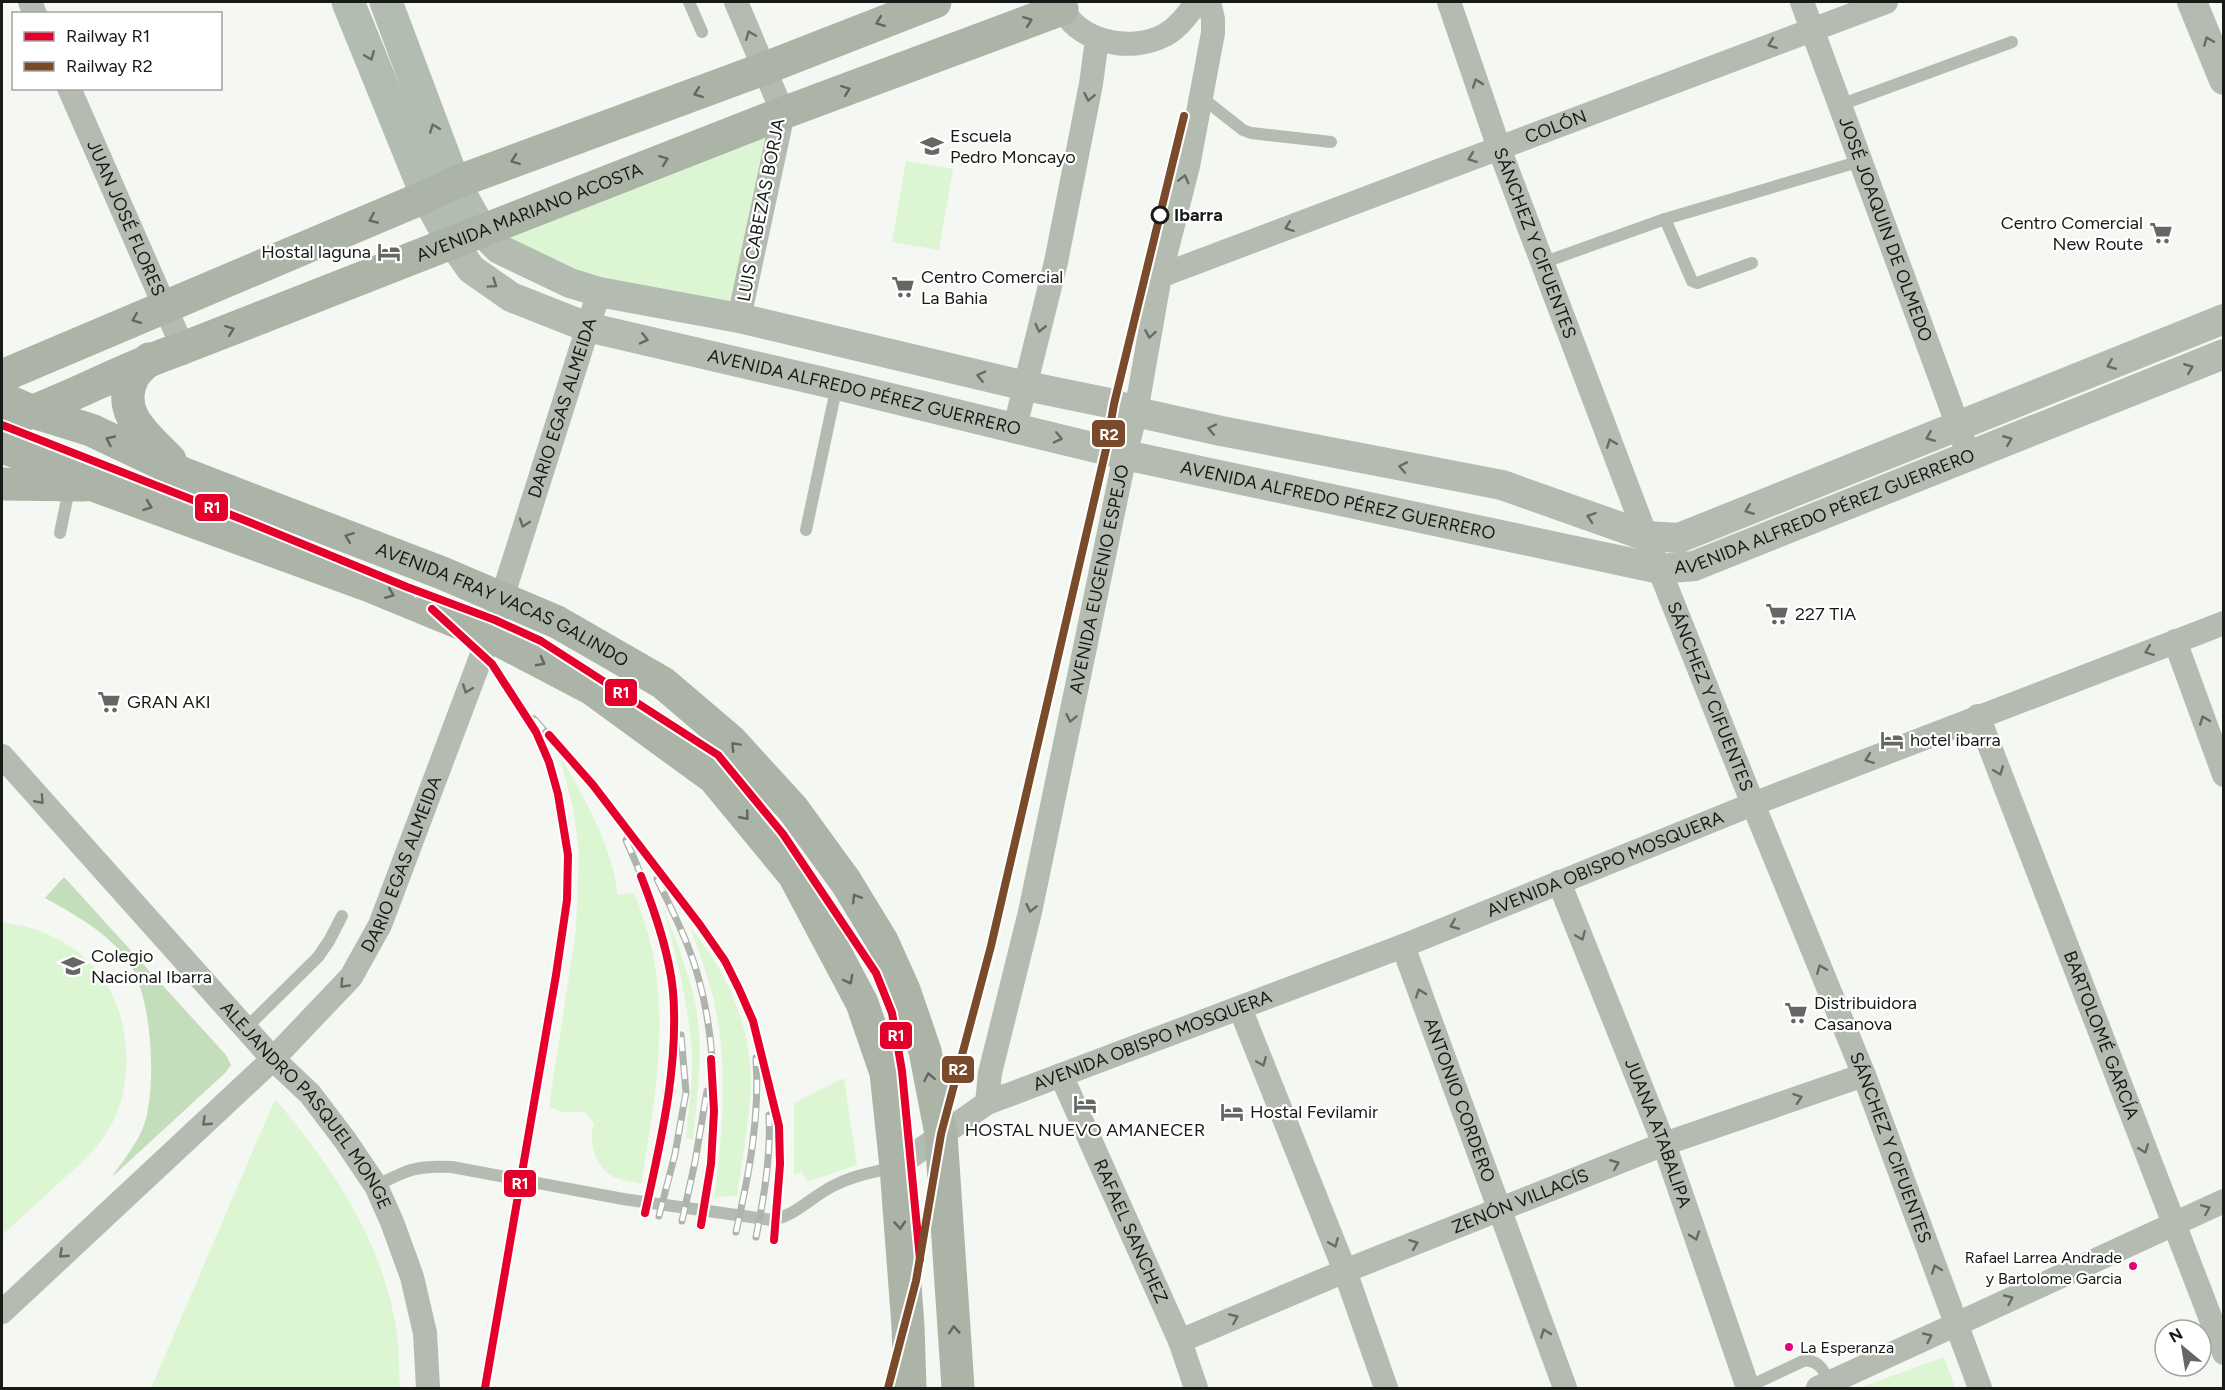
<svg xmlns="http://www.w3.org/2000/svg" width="2225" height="1390" viewBox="0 0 2225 1390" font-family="Figtree,sans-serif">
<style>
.green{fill:#dcf6d4}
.forest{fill:#c4ddba}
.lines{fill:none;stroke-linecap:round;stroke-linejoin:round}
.service{stroke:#b4bcb2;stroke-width:12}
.minor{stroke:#b4bcb2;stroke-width:24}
.tertiary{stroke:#b4bcb2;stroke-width:30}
.secondary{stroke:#b3bcb1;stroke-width:33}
.primary{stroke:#abb4a7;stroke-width:33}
.rail-casing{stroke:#aeb3ac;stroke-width:7}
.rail{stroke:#fff;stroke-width:4.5;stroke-dasharray:14;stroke-linecap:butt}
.rail-1-casing{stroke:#fff;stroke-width:12}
.rail-2-casing{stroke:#fff;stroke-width:12}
.rail-1{stroke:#e4002b;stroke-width:8}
.rail-2{stroke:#7a4b2a;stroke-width:8}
.oneway{stroke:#62675f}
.oneway2{stroke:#666b64}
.stop-dot{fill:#fff;stroke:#181a17;stroke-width:3}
.bus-dot{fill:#e5007d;stroke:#fff;stroke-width:2}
.labels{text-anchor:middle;stroke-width:4.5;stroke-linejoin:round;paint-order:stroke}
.bus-label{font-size:16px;fill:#181a17;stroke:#fff;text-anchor:end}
.street-label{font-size:18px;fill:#181a17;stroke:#fff}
.poi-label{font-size:18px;fill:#181a17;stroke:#fff;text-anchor:start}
.stop-label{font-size:18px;font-weight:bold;fill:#181a17;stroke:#fff;text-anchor:start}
.line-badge{stroke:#fff;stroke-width:2}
.badge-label{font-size:16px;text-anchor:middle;font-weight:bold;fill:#fff}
</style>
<rect width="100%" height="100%" fill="#f4f7f2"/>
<g class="green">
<path d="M 762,129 L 769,138 L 734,307 L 579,275 L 502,235 Z"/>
<path d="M 906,161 L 953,169 L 939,250 L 892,242 Z"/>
<path d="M 560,757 C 581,789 617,857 617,895 L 634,893 C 675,989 658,1084 641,1184 C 633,1181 620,1181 612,1176 C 595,1166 588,1142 594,1124 L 585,1112 L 563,1112 L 549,1107 L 576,930 L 579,852 L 573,808 Z"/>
<path d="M 663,906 C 675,939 689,972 696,1007 C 704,1051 697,1096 693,1140 L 686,1138 C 688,1111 693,1083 692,1055 C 689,1004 676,955 663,906 Z"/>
<path d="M 2,922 C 13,925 26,926 37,930 C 94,951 122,992 126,1050 C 128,1083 121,1114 101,1141 C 89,1157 73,1170 59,1183 C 40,1200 21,1218 2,1235 Z"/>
<path d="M 690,927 C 730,975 756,1036 750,1100 C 747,1132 742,1164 737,1196 L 714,1197 C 723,1136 728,1062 714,1001 C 708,976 699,951 690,927 Z"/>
<path d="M 844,1078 L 857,1165 L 807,1182 L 802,1172 L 794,1175 L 794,1103 Z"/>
<path d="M 275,1099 C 334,1169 383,1241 397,1333 C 399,1351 399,1370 400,1388 L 151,1388 Z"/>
<path d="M 1944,1357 L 1955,1388 L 1859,1388 Z"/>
</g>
<path class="forest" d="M 64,877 L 226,1055 L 231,1065 L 225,1073 L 112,1177 C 123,1160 139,1142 145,1122 C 157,1082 152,991 126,958 C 105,931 74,914 45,898 Z"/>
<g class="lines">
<g class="service">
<path d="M 689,2 L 702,32"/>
<path d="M 1201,97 L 1243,130 L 1251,133 L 1331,142"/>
<path d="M 1840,105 L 2012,42"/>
<path d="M 1665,219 L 1692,281 L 1697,283 L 1752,263"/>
<path d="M 1542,263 L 1665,219 L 1861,161"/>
<path d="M 806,530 L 837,385"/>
<path d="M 60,533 L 70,485"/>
<path d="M 245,1029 L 318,957 L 329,941 L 342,916"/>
<path d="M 376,1186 C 406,1170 417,1165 452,1167 L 623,1199 L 772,1220 C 797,1215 811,1197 833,1186 C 853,1176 873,1172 895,1167"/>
<path d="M 1748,1387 L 1803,1361 C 1818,1359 1824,1370 1830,1383"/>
</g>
<g class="minor">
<path d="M 30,2 L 35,14"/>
<path d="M 736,2 L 783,113 L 739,318"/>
<path d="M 1059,2 C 1075,42 1129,54 1165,35 C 1179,27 1188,14 1197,2"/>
<path id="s1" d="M 1449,2 L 1499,148 L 1646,536 L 1753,804 L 1864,1075 L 1980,1388"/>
<path id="s2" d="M 1802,2 L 1969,456"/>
<path id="s3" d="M 69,88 L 183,348"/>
<path id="s4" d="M 1160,276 L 1886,2"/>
<path d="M 1015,427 L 1056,262 L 1091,84 L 1097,39"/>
<path d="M 2175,641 L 2224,775"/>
<path id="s5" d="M 1978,716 L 2224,1353"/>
<path id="s6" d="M 2,756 L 273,1059 L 310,1094 L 345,1140 L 376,1186 L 392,1222 L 412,1277 L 425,1333 L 428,1388"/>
<path id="s7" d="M 1559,882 L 1664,1144 L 1748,1388"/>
<path id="s8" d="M 1403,946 L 1565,1388"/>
<path d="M 1240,1008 L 1345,1271 L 1386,1388"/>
<path id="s9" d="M 1061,1075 L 1180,1341 L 1196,1388"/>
<path id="s10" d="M 987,1103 L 990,1073 L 1030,912 L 1125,455 L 1136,412 L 1160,276 L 1188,166 L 1213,33 L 1213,19 L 1209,2"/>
<path id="s11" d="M 896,1167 L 987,1103 L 1403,946 L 1753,804 L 2224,623"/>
<path id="s12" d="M 2,1312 L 273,1059 L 351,977 L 380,925 L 495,620 L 599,292"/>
<path id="s13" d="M 1180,1341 L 1345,1271 L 1664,1144 L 1864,1075"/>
<path d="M 1818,1388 L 2224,1201"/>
</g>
<g class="tertiary">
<path d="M 2192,2 L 2224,80"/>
<path d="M 481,231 L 499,249 L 570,283 L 599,292 L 739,318 L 1026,386 L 1114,404 L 1136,412 L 1221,431 L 1502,485 L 1646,536 L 1679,538 L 2224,319"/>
<path id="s14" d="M 453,243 L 471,269 L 511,297 L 587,327 L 837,385 L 1125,455 L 1660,569 L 1694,566 L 2224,354"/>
</g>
<g class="secondary">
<path d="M 348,2 L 427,196 L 453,243"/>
<path d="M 386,2 L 454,183 L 481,231"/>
</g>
<g class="primary">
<path d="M 149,359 C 144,365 137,370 133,377 C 115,413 147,436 170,460"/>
<path d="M 2,376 L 427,196 L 454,183 L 763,69 L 935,2"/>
<path id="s15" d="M 2,398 L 33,412 L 91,430 L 184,474 L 442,573 L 557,622 L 663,683 L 730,740 L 793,809 L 846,882 L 882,941 L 904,990 L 925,1051 L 941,1134 L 958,1388"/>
<path id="s16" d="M 2,423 C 64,402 121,369 183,348 L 783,113 L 1062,9"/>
<path d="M 2,447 L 68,470 L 93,485 L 370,586 L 489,635 L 592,689 L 714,778 L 794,875 L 862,1003 L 886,1073 L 896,1167 L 908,1326 L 910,1388"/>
<path d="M 2,484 L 84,485"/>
</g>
<g class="rail-casing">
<g id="rail">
<path d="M 407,587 L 492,664 L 536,732 L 549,762 L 558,794 L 568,855 L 567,900 L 556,975 L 485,1388"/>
<path d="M 534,719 L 593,785 L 700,925 L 725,961 L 739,989 L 753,1021 L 779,1126 L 780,1164 L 774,1240"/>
<path d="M 626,840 C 647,887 666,936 672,988 C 682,1062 661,1140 645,1213"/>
<path d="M 657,879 C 673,912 690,945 699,980 C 715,1038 716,1102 711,1162 C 709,1183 704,1204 701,1225"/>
<path d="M 659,1216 L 675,1154 L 686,1092 L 681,1035"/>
<path d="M 682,1221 L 695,1162 L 707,1091"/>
<path d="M 736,1232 C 749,1174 760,1118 756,1058"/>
<path d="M 756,1237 C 764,1197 771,1156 769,1115"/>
<path d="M 920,1259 L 941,1134 L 991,946 L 1106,449 L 1114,404 L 1184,116"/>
</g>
</g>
<use href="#rail" class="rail"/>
<g class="rail-1-casing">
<g id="rail-1">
<path d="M 2,425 L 244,520 L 407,587 L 495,620 L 541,641 L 718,755 L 783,834 L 876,973 L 892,1013 L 902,1071 L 920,1259"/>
<path d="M 432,609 L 492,664 L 536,732 L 549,762 L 558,794 L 568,855 L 567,900 L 556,975 L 485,1388"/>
<path d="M 549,735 L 593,785 L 700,925 L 725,961 L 739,989 L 753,1021 L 779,1126 L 780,1164 L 774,1240"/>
<path d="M 641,876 C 655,912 669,952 673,991 C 679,1066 661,1140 645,1213"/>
<path d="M 701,1225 L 711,1164 L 714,1111 L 711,1059"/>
</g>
</g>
<g class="rail-2-casing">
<path id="rail-2" d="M 888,1388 L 916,1281 L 941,1134 L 991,946 L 1106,449 L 1114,404 L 1184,116"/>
</g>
<use href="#rail-1" class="rail-1"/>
<use href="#rail-2" class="rail-2"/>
</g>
<defs><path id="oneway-chevron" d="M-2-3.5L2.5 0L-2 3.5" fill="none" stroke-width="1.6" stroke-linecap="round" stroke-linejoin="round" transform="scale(1.5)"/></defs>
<g class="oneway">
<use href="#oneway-chevron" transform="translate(1028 21) rotate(-21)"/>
<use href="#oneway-chevron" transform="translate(880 22) rotate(159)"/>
<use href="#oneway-chevron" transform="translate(846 90) rotate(-21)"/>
<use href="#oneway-chevron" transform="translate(698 93) rotate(160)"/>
<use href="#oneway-chevron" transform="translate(515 160) rotate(160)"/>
<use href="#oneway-chevron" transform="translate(664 160) rotate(-21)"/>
<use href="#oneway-chevron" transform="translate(373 219) rotate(157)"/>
<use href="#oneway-chevron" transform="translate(136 319) rotate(158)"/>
<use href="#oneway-chevron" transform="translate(230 330) rotate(-21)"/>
<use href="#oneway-chevron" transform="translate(110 440) rotate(-155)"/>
<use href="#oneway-chevron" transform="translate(148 506) rotate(20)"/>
<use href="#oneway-chevron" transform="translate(349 537) rotate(-159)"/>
<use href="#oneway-chevron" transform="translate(390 594) rotate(22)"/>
<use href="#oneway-chevron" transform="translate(541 662) rotate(28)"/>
<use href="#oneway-chevron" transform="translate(735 746) rotate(-133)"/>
<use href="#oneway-chevron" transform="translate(745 816) rotate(51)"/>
<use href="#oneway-chevron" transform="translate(856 898) rotate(-122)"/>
<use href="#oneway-chevron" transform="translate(849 980) rotate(62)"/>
<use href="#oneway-chevron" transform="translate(929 1077) rotate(-101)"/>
<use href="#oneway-chevron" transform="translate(900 1225) rotate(86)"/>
<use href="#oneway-chevron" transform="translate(954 1330) rotate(-94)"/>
</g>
<g class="oneway2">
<use href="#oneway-chevron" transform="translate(750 35) rotate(-112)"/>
<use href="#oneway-chevron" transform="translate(2208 41) rotate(-112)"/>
<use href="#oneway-chevron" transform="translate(1772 44) rotate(159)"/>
<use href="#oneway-chevron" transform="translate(370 56) rotate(68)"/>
<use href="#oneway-chevron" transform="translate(1477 83) rotate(-109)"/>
<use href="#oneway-chevron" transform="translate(1089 97) rotate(101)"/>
<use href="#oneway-chevron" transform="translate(434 128) rotate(-111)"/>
<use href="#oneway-chevron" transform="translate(1472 158) rotate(159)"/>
<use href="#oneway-chevron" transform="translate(1184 179) rotate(-76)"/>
<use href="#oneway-chevron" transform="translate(1289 227) rotate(159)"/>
<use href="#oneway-chevron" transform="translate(493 284) rotate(34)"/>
<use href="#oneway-chevron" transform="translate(1040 328) rotate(103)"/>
<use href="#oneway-chevron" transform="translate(1150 334) rotate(100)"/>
<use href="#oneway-chevron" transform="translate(644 339) rotate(13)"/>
<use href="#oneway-chevron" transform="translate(2111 365) rotate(158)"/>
<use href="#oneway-chevron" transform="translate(2189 368) rotate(-22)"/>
<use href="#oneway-chevron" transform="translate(981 376) rotate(-167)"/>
<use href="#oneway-chevron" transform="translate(1212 429) rotate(-168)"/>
<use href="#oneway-chevron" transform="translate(1930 437) rotate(158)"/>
<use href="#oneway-chevron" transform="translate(1058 438) rotate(13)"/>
<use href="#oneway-chevron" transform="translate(2008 440) rotate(-22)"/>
<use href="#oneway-chevron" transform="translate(1611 443) rotate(-111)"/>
<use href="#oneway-chevron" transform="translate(1403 467) rotate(-169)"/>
<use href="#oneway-chevron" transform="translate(1749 510) rotate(158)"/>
<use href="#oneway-chevron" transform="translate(1591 517) rotate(-161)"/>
<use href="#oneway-chevron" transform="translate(524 523) rotate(108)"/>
<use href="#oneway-chevron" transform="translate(2149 651) rotate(159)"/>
<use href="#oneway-chevron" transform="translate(467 689) rotate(110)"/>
<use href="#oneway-chevron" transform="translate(1071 718) rotate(102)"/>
<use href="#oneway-chevron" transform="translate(2204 720) rotate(-110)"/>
<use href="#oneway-chevron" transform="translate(1869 759) rotate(159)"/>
<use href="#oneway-chevron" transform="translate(1999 771) rotate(69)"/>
<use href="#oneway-chevron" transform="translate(40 800) rotate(48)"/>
<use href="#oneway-chevron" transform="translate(1031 908) rotate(102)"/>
<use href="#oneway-chevron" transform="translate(1454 925) rotate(158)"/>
<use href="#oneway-chevron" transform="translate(1581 936) rotate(68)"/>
<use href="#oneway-chevron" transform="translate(1821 969) rotate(-112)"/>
<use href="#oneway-chevron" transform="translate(344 984) rotate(133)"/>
<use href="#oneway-chevron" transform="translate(1420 993) rotate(-110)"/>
<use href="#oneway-chevron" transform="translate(1262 1062) rotate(68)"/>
<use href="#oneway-chevron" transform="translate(1798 1098) rotate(-19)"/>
<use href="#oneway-chevron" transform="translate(206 1122) rotate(137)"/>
<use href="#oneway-chevron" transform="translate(2144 1149) rotate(69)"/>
<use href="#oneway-chevron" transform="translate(1615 1164) rotate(-22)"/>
<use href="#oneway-chevron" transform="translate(2206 1209) rotate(-23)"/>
<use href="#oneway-chevron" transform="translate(1695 1236) rotate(71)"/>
<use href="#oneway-chevron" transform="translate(1334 1243) rotate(68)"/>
<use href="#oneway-chevron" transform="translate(1414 1244) rotate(-21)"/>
<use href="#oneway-chevron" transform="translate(63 1254) rotate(137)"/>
<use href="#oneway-chevron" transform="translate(1936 1269) rotate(-110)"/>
<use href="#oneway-chevron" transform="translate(2009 1299) rotate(-25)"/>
<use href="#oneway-chevron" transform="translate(1234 1318) rotate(-23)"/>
<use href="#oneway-chevron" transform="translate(1545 1333) rotate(-110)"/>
<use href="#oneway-chevron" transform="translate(1928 1337) rotate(-25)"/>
</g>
<defs>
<g id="school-bare" transform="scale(1.8)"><path d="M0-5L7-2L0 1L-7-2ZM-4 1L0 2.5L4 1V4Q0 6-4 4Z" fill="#656764" stroke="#fff" stroke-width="2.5" paint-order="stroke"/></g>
<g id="supermarket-bare" transform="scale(1.8)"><path d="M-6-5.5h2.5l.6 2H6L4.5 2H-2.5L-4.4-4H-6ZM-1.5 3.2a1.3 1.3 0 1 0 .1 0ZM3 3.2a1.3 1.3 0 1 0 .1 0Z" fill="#656764" stroke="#fff" stroke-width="2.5" paint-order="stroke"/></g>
<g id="hotel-bare" transform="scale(1.8)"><path d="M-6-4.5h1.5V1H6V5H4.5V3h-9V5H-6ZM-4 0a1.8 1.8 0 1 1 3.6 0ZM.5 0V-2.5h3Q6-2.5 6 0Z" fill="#656764" stroke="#fff" stroke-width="2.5" paint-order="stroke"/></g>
</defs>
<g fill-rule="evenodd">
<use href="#school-bare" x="932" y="146"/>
<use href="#supermarket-bare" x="2161" y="233"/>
<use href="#hotel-bare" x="389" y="252"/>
<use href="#supermarket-bare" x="903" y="287"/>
<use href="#supermarket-bare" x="1777" y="614"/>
<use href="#supermarket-bare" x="109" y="702"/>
<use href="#hotel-bare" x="1892" y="740"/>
<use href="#school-bare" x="73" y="966"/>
<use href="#supermarket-bare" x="1796" y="1013"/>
<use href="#hotel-bare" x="1085" y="1104"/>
<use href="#hotel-bare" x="1232" y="1112"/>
</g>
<circle class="stop-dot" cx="1160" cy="215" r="8"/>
<g class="bus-dot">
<circle cx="2133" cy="1266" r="5"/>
<circle cx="1789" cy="1347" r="5"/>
</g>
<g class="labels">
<g class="bus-label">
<text x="2122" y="1263">Rafael Larrea Andrade<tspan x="2122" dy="21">y Bartolome Garcia</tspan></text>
<text x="1800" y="1353" text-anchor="start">La Esperanza</text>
</g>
<g class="street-label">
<text dy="6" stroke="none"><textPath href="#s4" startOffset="423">COLÓN</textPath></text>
<text transform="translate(761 210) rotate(-79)" y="6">LUIS CABEZAS BORJA</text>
<text dy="6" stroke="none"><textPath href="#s16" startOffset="568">AVENIDA MARIANO ACOSTA</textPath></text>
<text dy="6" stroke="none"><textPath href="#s3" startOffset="142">JUAN JOSÉ FLORES</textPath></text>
<text dy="6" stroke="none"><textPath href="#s2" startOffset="242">JOSÉ JOAQUIN DE OLMEDO</textPath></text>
<text dy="6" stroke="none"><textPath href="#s1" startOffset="256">SÁNCHEZ Y CIFUENTES</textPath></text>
<text dy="6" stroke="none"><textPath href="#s14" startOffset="447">AVENIDA ALFREDO PÉREZ GUERRERO</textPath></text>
<text dy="6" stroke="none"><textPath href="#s12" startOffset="1092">DARIO EGAS ALMEIDA</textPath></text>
<text dy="6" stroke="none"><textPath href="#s14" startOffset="933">AVENIDA ALFREDO PÉREZ GUERRERO</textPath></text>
<text dy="6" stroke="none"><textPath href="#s14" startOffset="1437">AVENIDA ALFREDO PÉREZ GUERRERO</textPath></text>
<text dy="6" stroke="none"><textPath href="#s10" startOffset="536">AVENIDA EUGENIO ESPEJO</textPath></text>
<text dy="6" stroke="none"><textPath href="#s15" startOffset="542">AVENIDA FRAY VACAS GALINDO</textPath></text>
<text dy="6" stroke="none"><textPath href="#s1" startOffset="742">SÁNCHEZ Y CIFUENTES</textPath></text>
<text dy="6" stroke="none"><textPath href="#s12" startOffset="608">DARIO EGAS ALMEIDA</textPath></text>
<text dy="6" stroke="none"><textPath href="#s11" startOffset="774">AVENIDA OBISPO MOSQUERA</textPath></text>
<text dy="6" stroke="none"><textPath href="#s5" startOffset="342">BARTOLOMÉ GARCÍA</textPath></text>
<text dy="6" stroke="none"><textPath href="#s11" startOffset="288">AVENIDA OBISPO MOSQUERA</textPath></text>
<text dy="6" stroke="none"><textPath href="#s8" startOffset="164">ANTONIO CORDERO</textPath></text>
<text dy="6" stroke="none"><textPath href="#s6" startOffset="464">ALEJANDRO PASQUEL MONGE</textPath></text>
<text dy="6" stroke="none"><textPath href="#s7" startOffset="270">JUANA ATABALIPA</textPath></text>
<text dy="6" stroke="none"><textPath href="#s1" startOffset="1228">SÁNCHEZ Y CIFUENTES</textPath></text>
<text dy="6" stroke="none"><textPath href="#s13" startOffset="368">ZENÓN VILLACÍS</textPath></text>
<text dy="6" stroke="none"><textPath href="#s9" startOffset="171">RAFAEL SANCHEZ</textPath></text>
</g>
<g class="poi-label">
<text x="950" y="142">Escuela<tspan x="950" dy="21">Pedro Moncayo</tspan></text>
<text x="2143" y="229" text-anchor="end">Centro Comercial<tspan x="2143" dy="21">New Route</tspan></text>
<text x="371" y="258" text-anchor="end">Hostal laguna</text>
<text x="921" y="283">Centro Comercial<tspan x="921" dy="21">La Bahia</tspan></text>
<text x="1795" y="620">227 TIA</text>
<text x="127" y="708">GRAN AKI</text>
<text x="1910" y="746">hotel ibarra</text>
<text x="91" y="962">Colegio<tspan x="91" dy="21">Nacional Ibarra</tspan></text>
<text x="1814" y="1009">Distribuidora<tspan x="1814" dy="21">Casanova</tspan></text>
<text x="1250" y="1118">Hostal Fevilamir</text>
<text x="1085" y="1136" text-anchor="middle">HOSTAL NUEVO AMANECER</text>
</g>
<g class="stop-label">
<text x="1174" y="221">Ibarra</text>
</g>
</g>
<g class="line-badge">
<rect x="1091" y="419" width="35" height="29" rx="6" fill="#7a4b2a"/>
<rect x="194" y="493" width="35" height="29" rx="6" fill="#e4002b"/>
<rect x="604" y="678" width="34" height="29" rx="6" fill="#e4002b"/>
<rect x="879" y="1021" width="34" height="29" rx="6" fill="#e4002b"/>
<rect x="941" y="1055" width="34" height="29" rx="6" fill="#7a4b2a"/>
<rect x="503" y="1169" width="34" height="29" rx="6" fill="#e4002b"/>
</g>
<g class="badge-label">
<text x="1109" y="440">R2</text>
<text x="212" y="513">R1</text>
<text x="621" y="698">R1</text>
<text x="896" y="1041">R1</text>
<text x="958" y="1075">R2</text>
<text x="520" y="1189">R1</text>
</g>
<rect width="2225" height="1390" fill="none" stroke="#181a17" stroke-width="6"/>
<rect x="12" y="12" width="210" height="78" fill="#ffffff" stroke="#a3a3a2" stroke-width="1.5"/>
<rect x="24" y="32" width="30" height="9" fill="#e4002b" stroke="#a3a3a2" stroke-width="1.5"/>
<text x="66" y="42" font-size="18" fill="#181a17">Railway R1</text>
<rect x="24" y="62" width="30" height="9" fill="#7a4b2a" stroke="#a3a3a2" stroke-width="1.5"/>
<text x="66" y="72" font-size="18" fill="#181a17">Railway R2</text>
<g transform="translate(2183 1348) rotate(330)"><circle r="28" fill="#ffffff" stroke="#a3a3a2" stroke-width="1.5"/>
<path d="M0-4.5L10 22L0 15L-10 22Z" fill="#656764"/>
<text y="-9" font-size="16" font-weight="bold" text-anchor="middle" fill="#181a17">N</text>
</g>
</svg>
